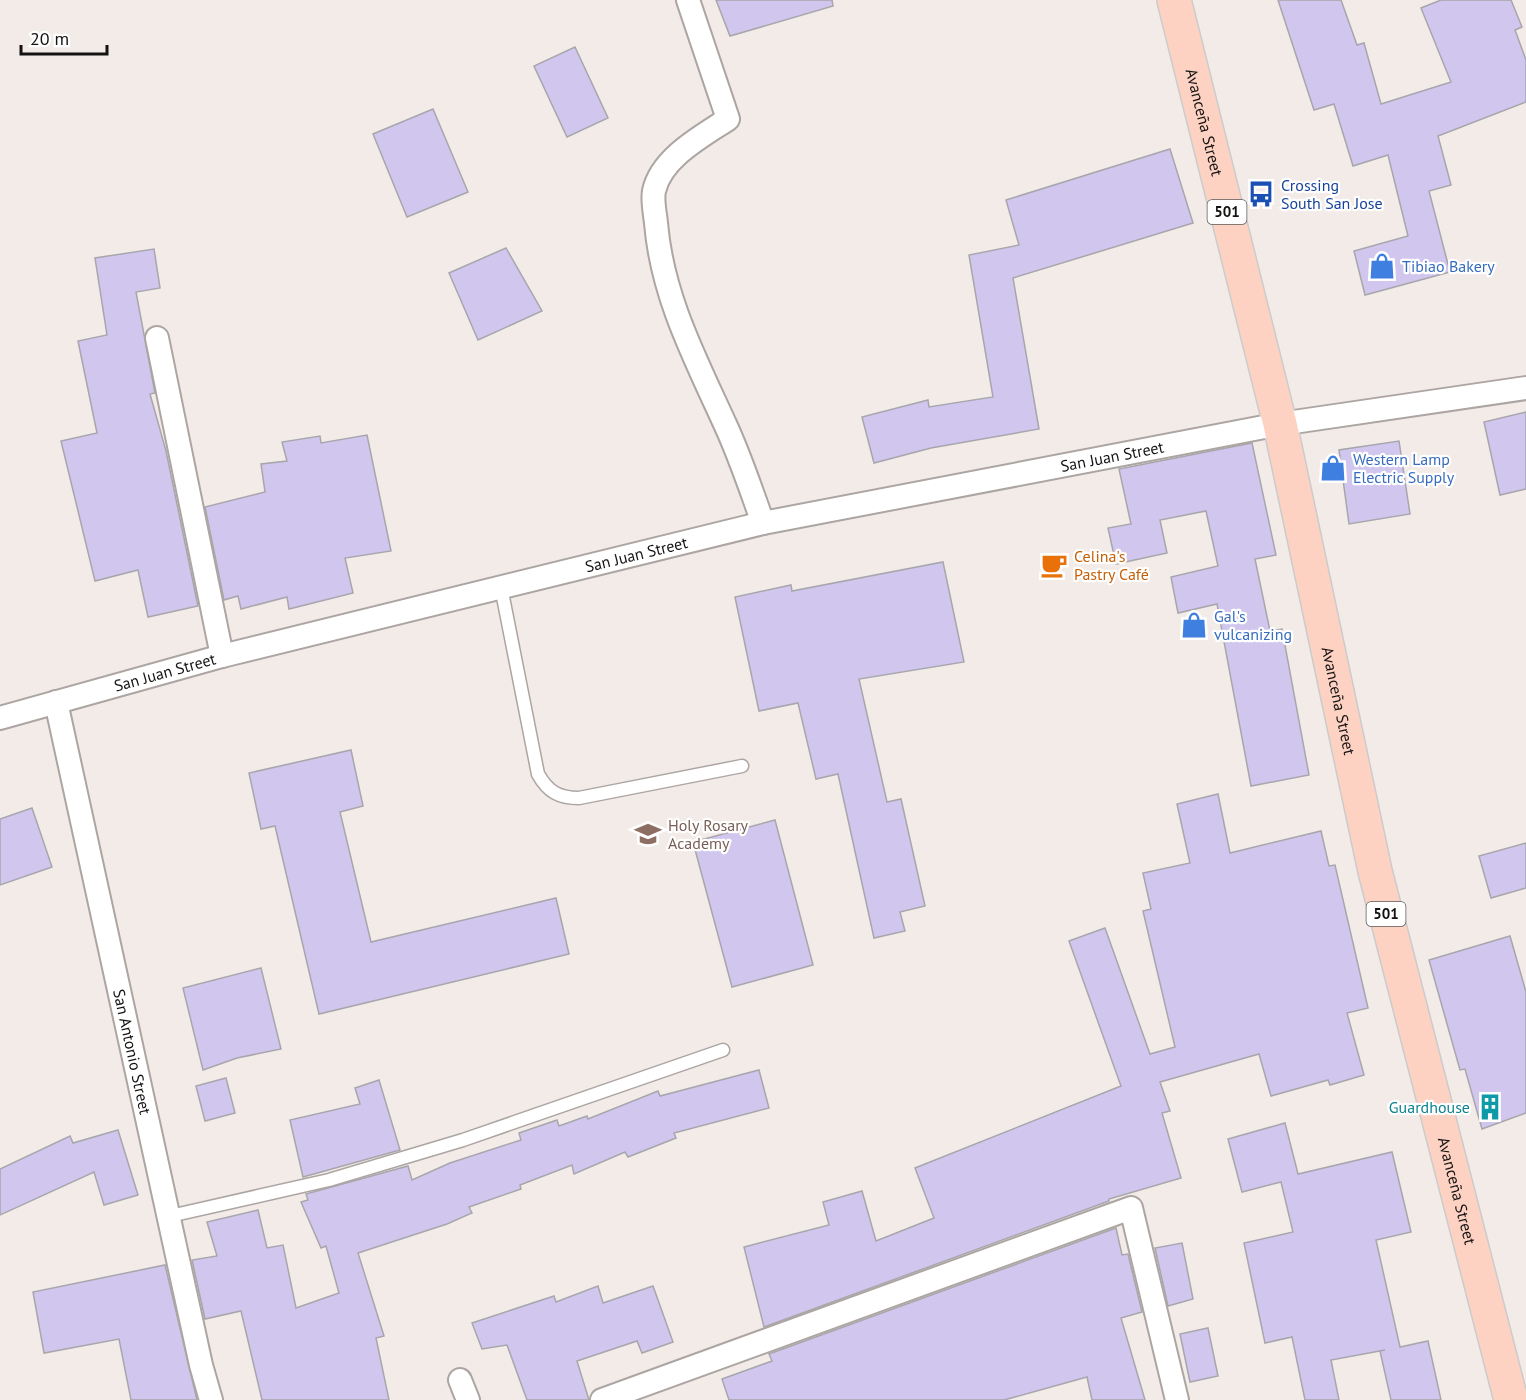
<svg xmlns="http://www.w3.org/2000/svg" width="1526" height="1400" viewBox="0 0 1526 1400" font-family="'PT Sans',sans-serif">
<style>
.building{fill:#d1c7ee;stroke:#a7a6ac;stroke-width:1.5}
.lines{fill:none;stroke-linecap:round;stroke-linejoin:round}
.lane-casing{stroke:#aca5a2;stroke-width:15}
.street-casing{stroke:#aca5a2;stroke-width:26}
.primary-casing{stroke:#cccbcb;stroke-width:36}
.lane{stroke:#fff;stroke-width:12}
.street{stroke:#fff;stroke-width:22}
.primary{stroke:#fdd2c3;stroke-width:33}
.labels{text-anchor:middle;stroke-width:4.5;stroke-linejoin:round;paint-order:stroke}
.shield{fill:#fff;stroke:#5b5a59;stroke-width:1.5}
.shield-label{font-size:15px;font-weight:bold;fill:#151312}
.street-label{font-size:16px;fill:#151312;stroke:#fff}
.transit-label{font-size:16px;fill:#164399;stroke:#fff;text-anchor:start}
.shop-label{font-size:16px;fill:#366cbe;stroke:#fff;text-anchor:start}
.food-label{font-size:16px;fill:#c56008;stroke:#fff;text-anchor:start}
.education-label{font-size:16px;fill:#785e54;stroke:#fff;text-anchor:start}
.culture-label{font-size:16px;fill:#0d838f;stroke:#fff;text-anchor:end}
</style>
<rect width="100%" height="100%" fill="#f2ebe8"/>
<g class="building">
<path d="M 716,0 L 832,0 L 833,6 L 730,36 Z"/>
<path d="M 1278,0 L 1341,0 L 1357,45 L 1364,43 L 1381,104 L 1451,82 L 1421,8 L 1441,0 L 1511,0 L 1522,27 L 1515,30 L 1526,60 L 1526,102 L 1438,136 L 1451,185 L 1429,191 L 1450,272 L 1365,295 L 1354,251 L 1408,236 L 1388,155 L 1353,166 L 1334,104 L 1314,110 Z"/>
<path d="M 575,47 L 608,118 L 567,137 L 534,66 Z"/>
<path d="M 433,109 L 468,192 L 407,217 L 373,134 Z"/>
<path d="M 1170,149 L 1193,223 L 1013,278 L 1039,429 L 931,448 L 874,463 L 862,417 L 928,400 L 929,407 L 993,397 L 969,255 L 1019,245 L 1006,200 Z"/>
<path d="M 506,248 L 542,311 L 478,340 L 449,273 Z"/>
<path d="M 154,249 L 160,288 L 136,292 L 155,393 L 150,394 L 166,451 L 198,606 L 148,617 L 138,570 L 95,581 L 61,441 L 97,433 L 78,341 L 107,335 L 95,258 Z"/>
<path d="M 1526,412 L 1526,489 L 1500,495 L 1484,422 Z"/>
<path d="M 367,435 L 391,551 L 345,558 L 353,593 L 289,609 L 287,597 L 241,609 L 238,596 L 224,600 L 205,507 L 265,492 L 261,464 L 287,461 L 282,442 L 320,436 L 321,443 Z"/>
<path d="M 1399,441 L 1410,514 L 1349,524 L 1339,450 Z"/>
<path d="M 1252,443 L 1276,555 L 1255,559 L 1270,631 L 1282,629 L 1309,775 L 1251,786 L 1217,604 L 1178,613 L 1171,577 L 1218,566 L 1206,511 L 1160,520 L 1167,553 L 1116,564 L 1108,528 L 1131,524 L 1119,469 Z"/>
<path d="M 943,562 L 964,662 L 859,679 L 887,802 L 901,799 L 925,906 L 900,912 L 905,931 L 874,938 L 838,774 L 816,779 L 798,703 L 759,711 L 735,597 L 791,585 L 792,591 Z"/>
<path d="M 351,750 L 363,806 L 340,812 L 371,942 L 556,898 L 569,954 L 319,1014 L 275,826 L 261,829 L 249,773 Z"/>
<path d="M 1218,794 L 1230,853 L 1321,831 L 1329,866 L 1335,865 L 1368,1008 L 1347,1013 L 1364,1075 L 1330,1085 L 1328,1080 L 1271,1096 L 1259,1054 L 1160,1082 L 1170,1111 L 1162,1113 L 1181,1178 L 1109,1199 L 1109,1201 L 764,1327 L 744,1247 L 829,1225 L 823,1202 L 862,1191 L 876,1241 L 934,1218 L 915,1168 L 1121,1086 L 1069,941 L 1105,928 L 1150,1054 L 1175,1047 L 1143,911 L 1151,909 L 1143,873 L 1190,863 L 1177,804 Z"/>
<path d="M 32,808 L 52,867 L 0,885 L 0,819 Z"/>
<path d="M 775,820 L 813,965 L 732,987 L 693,842 Z"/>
<path d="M 1526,843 L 1526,888 L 1491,898 L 1479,856 Z"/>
<path d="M 1510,936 L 1526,992 L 1526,1113 L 1482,1129 L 1465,1069 L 1460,1070 L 1429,960 Z"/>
<path d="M 261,968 L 281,1049 L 237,1058 L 203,1070 L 183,988 Z"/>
<path d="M 759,1070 L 769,1108 L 674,1133 L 676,1138 L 628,1157 L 625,1152 L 574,1174 L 572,1165 L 520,1185 L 521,1189 L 469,1207 L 472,1213 L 447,1224 L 358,1253 L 384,1336 L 376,1338 L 389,1400 L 262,1400 L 241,1311 L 205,1319 L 192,1260 L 217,1256 L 207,1222 L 258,1210 L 267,1248 L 283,1245 L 296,1308 L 339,1293 L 326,1246 L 321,1248 L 301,1202 L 308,1200 L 306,1194 L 408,1166 L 412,1180 L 450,1163 L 521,1140 L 519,1133 L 557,1120 L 559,1126 L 587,1116 L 588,1119 L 658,1091 L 660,1096 Z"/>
<path d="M 226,1078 L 235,1113 L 205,1121 L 196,1086 Z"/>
<path d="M 379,1080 L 400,1150 L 303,1177 L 290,1120 L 360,1104 L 355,1088 Z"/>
<path d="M 1285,1123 L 1298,1174 L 1392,1152 L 1411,1232 L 1376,1240 L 1400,1347 L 1428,1341 L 1441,1400 L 1391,1400 L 1380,1351 L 1385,1350 L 1331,1360 L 1339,1400 L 1305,1400 L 1292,1337 L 1265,1343 L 1244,1243 L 1293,1232 L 1281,1182 L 1242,1192 L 1228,1139 Z"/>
<path d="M 118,1130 L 138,1195 L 104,1205 L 94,1172 L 0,1215 L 0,1169 L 70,1136 L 73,1143 Z"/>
<path d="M 1116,1228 L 1122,1255 L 1128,1254 L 1142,1312 L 1121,1318 L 1145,1400 L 1092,1400 L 1087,1377 L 1004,1400 L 729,1400 L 722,1379 L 772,1361 L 769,1354 Z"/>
<path d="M 1182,1243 L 1193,1299 L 1168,1306 L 1155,1248 Z"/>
<path d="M 165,1265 L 197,1400 L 131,1400 L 119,1339 L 44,1353 L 33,1292 Z"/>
<path d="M 598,1286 L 603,1303 L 653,1286 L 673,1342 L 642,1353 L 637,1341 L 577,1361 L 589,1400 L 527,1400 L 507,1345 L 482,1349 L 472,1323 L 554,1296 L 556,1302 Z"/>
<path d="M 1208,1328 L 1218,1376 L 1190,1382 L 1180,1334 Z"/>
</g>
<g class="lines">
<g class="lane-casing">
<g id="lane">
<path d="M 501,587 L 538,774 C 548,792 559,798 579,798 L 742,766"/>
<path d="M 170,1216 L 329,1180 L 463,1140 L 723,1050"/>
</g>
</g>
<g class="street-casing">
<g id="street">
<path d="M 688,0 L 728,119 C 702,136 661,158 654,191 C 652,200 655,213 656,223 C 662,296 695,358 725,424 C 740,456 751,490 763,523"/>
<path d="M 157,338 L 222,656"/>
<path id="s1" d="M 56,702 L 201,1365 L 211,1400"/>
<path id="s2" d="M 0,718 L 222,656 L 763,523 L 1280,424 L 1526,388"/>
<path d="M 460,1380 L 468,1400"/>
<path d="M 602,1400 L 1131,1208 L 1177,1400"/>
</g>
</g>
<g class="primary-casing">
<g id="primary">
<path id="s3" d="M 1174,0 L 1280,424 L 1375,871 L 1511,1400"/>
</g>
</g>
<use href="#lane" class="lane"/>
<use href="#street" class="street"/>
<use href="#primary" class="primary"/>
</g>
<defs>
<g id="bus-bare" transform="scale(2.07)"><path d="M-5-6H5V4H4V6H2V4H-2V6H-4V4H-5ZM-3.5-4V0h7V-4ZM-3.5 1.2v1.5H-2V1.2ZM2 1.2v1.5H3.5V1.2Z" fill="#1a4fb4" stroke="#fff" stroke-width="2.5" paint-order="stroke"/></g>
<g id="shop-bare" transform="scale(2.07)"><path d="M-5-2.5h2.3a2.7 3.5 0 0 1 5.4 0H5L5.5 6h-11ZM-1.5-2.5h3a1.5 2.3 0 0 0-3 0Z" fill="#3f7fe0" stroke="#fff" stroke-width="2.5" paint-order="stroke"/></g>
<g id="cafe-bare" transform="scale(2.07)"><path d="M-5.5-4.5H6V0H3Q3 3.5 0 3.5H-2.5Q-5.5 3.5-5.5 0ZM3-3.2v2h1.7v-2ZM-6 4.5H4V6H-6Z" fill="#e8710a" stroke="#fff" stroke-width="2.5" paint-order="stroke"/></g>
<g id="school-bare" transform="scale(2.07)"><path d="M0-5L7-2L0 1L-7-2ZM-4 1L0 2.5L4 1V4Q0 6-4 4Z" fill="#8d6e63" stroke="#fff" stroke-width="2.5" paint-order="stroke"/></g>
<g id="building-bare" transform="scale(2.07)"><path d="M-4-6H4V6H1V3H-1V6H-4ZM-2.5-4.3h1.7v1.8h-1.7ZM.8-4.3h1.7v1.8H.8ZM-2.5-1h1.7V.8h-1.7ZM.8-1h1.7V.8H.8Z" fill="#0f9aa8" stroke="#fff" stroke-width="2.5" paint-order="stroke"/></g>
</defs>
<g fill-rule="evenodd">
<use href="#bus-bare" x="1261" y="194"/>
<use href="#shop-bare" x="1382" y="266"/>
<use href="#shop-bare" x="1333" y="468"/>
<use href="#cafe-bare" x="1054" y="565"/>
<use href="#shop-bare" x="1194" y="625"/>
<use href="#school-bare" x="648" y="834"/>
<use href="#building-bare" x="1490" y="1107"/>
</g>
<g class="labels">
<g class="shield">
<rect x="1207.5" y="200" width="39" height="24" rx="4.5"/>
<rect x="1366.5" y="902" width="39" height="24" rx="4.5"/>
</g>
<g class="shield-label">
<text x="1227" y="217">501</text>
<text x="1386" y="919">501</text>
</g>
<g class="street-label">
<text dy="6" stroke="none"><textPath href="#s3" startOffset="126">Avanceña Street</textPath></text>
<text dy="6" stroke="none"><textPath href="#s2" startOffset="1143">San Juan Street</textPath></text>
<text dy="6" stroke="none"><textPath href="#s2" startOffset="657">San Juan Street</textPath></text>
<text dy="6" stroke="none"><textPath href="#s2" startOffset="171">San Juan Street</textPath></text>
<text dy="6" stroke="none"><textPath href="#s3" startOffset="720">Avanceña Street</textPath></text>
<text dy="6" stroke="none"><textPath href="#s1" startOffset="358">San Antonio Street</textPath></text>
<text dy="6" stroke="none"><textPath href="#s3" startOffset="1224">Avanceña Street</textPath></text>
</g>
<g class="transit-label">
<text x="1281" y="191">Crossing<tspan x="1281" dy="18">South San Jose</tspan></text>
</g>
<g class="shop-label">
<text x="1402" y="272">Tibiao Bakery</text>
<text x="1353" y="465">Western Lamp<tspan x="1353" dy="18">Electric Supply</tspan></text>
<text x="1214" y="622">Gal's<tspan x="1214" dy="18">vulcanizing</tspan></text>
</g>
<g class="food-label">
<text x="1074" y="562">Celina's<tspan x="1074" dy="18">Pastry Café</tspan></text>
</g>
<g class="education-label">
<text x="668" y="831">Holy Rosary<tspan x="668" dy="18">Academy</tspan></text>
</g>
<g class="culture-label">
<text x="1470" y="1113">Guardhouse</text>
</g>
</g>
<path d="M21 45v9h86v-9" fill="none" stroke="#151312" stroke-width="3"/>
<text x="30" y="45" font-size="18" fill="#151312" stroke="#ffffff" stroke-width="4.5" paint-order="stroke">20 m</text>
</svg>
